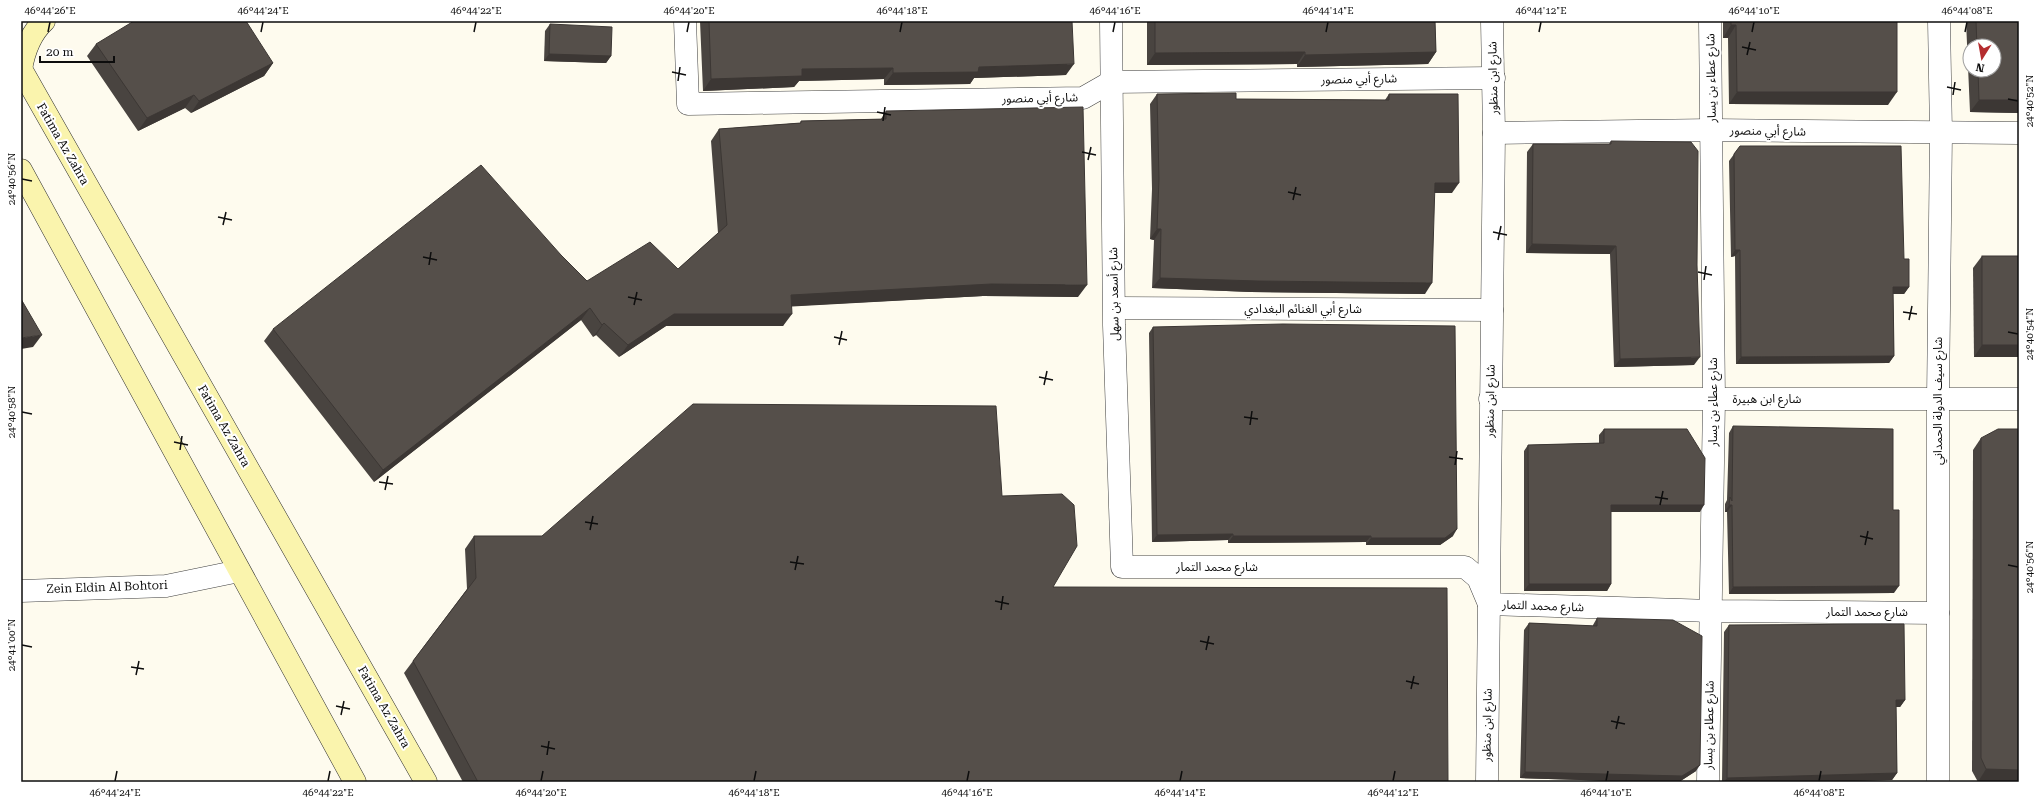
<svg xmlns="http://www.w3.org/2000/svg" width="2040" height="803" viewBox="0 0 2040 803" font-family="'Roboto Serif','Noto Sans Arabic',serif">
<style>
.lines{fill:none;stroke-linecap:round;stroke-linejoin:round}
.minor-casing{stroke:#404040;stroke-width:23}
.secondary-casing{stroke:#2f2f2f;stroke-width:23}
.minor{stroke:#fff;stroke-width:22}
.secondary{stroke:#faf4ad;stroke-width:22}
.wall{fill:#494440;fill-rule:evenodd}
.shaded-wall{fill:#3c3734}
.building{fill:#554f4a;stroke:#3c3734}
.ticks{fill:none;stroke:#0d0d0d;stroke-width:1.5}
.labels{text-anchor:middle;stroke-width:4;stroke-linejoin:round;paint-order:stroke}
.street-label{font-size:12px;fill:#0d0d0d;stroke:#fff}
.neatline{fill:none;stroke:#0d0d0d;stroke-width:1.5}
.ticks-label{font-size:10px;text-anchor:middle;fill:#0d0d0d}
</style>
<rect width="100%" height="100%" fill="#fefbee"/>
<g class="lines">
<g class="minor-casing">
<g id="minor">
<path d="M 685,21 L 688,104 L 1083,98 L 1111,82 L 1494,78"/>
<path d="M 1111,21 L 1114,325 L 1122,567 L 1465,567 L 1478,578 L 1489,604 L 1712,611 L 1938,613"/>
<path d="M 1494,133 L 1712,130 L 2019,133"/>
<path d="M 1115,308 L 1492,310"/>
<path d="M 1490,399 L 2019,399"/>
<path d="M 21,591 L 166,586 L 239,571"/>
<path d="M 1487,782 L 1494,133 L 1492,21"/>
<path d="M 1708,782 L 1714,399 L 1710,21"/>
<path d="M 1938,782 L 1938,399 L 1941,133 L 1939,21"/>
</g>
</g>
<g class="secondary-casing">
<g id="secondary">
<path d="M 21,69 L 426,782"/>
<path d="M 21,69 C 24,52 30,34 44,21"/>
<path d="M 21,170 L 355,782"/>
</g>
</g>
<use href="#minor" class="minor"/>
<use href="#secondary" class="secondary"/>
</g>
<g class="wall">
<path d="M 700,21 L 1072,21 L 1066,75 L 974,78 L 970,84 L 884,85 L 884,79 L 799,81 L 794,87 L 703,91 Z"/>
<path d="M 1147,21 L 1435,21 L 1436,52 L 1428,64 L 1297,67 L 1297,64 L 1147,65 Z"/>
<path d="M 1723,21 L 1897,21 L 1888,105 L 1729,104 L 1728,38 L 1723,38 Z"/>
<path d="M 1966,21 L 2019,21 L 2019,113 L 1970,112 ZM 1970,46 L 1994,46 L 1994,70 L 1970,70 Z"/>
<path d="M 550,24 L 611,56 L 606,63 L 544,61 L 545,31 Z"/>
<path d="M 96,44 L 273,63 L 264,76 L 191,113 L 185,108 L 138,131 L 87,56 Z"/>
<path d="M 1157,94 L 1236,99 L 1385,100 L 1389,94 L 1452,193 L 1434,193 L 1425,294 L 1251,292 L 1152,288 L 1154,240 L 1150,239 L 1152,189 L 1150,104 Z"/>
<path d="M 886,111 L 1078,297 L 983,296 L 792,306 L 783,326 L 666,326 L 619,357 L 596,335 L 593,337 L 581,320 L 374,482 L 264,341 L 273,329 L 561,255 L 587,281 L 678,269 L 718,233 L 711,141 L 719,129 L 800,123 L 801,121 L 881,119 Z"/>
<path d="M 1611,141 L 1694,365 L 1614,367 L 1610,254 L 1526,253 L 1527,152 L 1533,144 L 1609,144 Z"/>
<path d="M 1740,146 L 1909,287 L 1904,294 L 1893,294 L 1894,356 L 1889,363 L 1736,364 L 1735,256 L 1731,257 L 1729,161 Z"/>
<path d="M 1982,256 L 2019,357 L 1974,357 L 1973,268 Z"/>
<path d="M 1153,327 L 1453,536 L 1440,545 L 1366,545 L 1366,542 L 1228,543 L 1228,540 L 1152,542 L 1149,333 Z"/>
<path d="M 1733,426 L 1893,510 L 1894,593 L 1729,594 L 1727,512 L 1725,512 L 1725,504 L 1727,500 L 1729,433 Z"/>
<path d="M 1604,429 L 1700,512 L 1611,512 L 1611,584 L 1607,591 L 1524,591 L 1524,451 L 1528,445 L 1599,443 L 1599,435 Z"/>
<path d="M 1981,438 L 2019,782 L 1978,782 L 1972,771 L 1973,450 Z"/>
<path d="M 1002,496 L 1053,587 L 1448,782 L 463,782 L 404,673 L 467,589 L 465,549 L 474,536 L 542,536 Z"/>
<path d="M 1597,618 L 1696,771 L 1679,782 L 1646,782 L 1520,778 L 1524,630 L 1529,623 L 1593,626 L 1593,625 Z"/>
<path d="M 1729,625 L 1905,700 L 1900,707 L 1896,707 L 1897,773 L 1892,780 L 1807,782 L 1722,782 L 1724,632 Z"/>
</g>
<g class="shaded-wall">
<path d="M 1731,25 L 1736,25 L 1728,38 L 1723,38 Z"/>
<path d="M 1305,52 L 1297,64 L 1147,65 L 1155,53 Z"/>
<path d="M 1436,52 L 1428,64 L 1297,67 L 1305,55 Z"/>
<path d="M 549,54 L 611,56 L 606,63 L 544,61 Z"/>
<path d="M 273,63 L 264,76 L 191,113 L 199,101 Z"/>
<path d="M 1074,64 L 1066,75 L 974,78 L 970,84 L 884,85 L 893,73 L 979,67 Z"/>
<path d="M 893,68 L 884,79 L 799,81 L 794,87 L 703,91 L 711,79 L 802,69 Z"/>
<path d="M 1737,92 L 1897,92 L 1888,105 L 1729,104 Z"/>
<path d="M 194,95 L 185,108 L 138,131 L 147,118 Z"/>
<path d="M 1979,100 L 2019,100 L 2019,113 L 1970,112 Z"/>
<path d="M 1435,183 L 1459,183 L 1452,193 L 1427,193 Z"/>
<path d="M 1157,229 L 1161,229 L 1154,240 L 1150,239 Z"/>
<path d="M 1532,244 L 1616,246 L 1610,254 L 1526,253 Z"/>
<path d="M 1735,250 L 1740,250 L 1735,256 L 1731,257 Z"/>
<path d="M 1160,278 L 1432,283 L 1425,294 L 1251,292 L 1152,288 Z"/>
<path d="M 991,284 L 1087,285 L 1078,297 L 983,296 L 783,307 L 791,295 Z"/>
<path d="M 1893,287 L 1909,287 L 1904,294 L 1888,294 Z"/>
<path d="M 590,308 L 581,320 L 374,482 L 383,470 Z"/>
<path d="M 674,314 L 792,314 L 783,326 L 666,326 L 619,357 L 628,345 Z"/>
<path d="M 604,323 L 596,335 L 593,337 L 602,325 Z"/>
<path d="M 42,335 L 33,347 L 21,349 L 21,338 Z"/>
<path d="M 1982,345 L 2019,345 L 2019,357 L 1974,357 Z"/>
<path d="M 1894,356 L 1889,363 L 1736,364 L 1741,357 Z"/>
<path d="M 1700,357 L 1694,365 L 1614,367 L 1620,359 Z"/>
<path d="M 1611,505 L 1704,505 L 1700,512 L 1607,512 Z"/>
<path d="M 1729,505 L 1732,505 L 1727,512 L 1725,512 Z"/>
<path d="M 1457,529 L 1453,536 L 1440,545 L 1366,545 L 1371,538 Z"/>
<path d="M 1233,534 L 1228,540 L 1152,542 L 1157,535 Z"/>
<path d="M 1233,536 L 1371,536 L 1366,542 L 1228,543 Z"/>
<path d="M 1529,584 L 1611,584 L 1607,591 L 1524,591 Z"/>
<path d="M 1899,586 L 1894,593 L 1729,594 L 1733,587 Z"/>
<path d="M 1896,700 L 1905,700 L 1900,707 L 1892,707 Z"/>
<path d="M 1700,765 L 1696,771 L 1679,782 L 1646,782 L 1520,778 L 1525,772 Z"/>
<path d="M 1986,769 L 2019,770 L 2019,782 L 1978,782 Z"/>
<path d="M 1897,773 L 1892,780 L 1807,782 L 1724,782 L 1727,778 Z"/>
</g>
<g class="building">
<path d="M 134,21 L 246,21 L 273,63 L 199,101 L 194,95 L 147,118 L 96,44 Z"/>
<path d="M 709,21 L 1072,21 L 1074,64 L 979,67 L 978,72 L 893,73 L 893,68 L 802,69 L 802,76 L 711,79 Z"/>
<path d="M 1155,21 L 1435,21 L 1436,52 L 1305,55 L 1305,52 L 1155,53 Z"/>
<path d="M 1731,21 L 1897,21 L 1897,92 L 1737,92 L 1736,25 L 1731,25 Z"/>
<path d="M 1976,21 L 2019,21 L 2019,100 L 1979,100 L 1978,70 L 1994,70 L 1994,46 L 1977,46 Z"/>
<path d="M 550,24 L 612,27 L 611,56 L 549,54 Z"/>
<path d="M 1236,93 L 1236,99 L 1389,100 L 1389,94 L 1458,94 L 1459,183 L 1435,183 L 1432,283 L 1258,281 L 1160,278 L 1161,229 L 1157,229 L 1159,179 L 1157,94 Z"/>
<path d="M 1083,107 L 1087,285 L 991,284 L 791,295 L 792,314 L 674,314 L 628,345 L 604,323 L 602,325 L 590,308 L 383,470 L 273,329 L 481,165 L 561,255 L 587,281 L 650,242 L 678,269 L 727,225 L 719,129 L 801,123 L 801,121 L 886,119 L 886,111 Z"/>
<path d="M 1611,141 L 1691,142 L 1698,151 L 1697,265 L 1700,357 L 1620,359 L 1616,246 L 1532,244 L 1533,144 L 1611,144 Z"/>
<path d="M 1740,146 L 1901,146 L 1904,259 L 1909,259 L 1909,287 L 1893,287 L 1894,356 L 1741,357 L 1740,250 L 1735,250 L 1734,154 Z"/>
<rect x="1982" y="256" width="37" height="89"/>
<path d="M 21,299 L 42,335 L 21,338 Z"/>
<path d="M 1283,324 L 1455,326 L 1457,529 L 1445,538 L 1371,538 L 1371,536 L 1233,536 L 1233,534 L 1157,535 L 1153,327 Z"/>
<path d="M 693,404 L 996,406 L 1002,496 L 1062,494 L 1074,505 L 1077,546 L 1053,587 L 1447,588 L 1448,782 L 478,782 L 413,661 L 476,578 L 474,536 L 542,536 Z"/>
<path d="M 1733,426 L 1893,429 L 1893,510 L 1899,510 L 1899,586 L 1733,587 L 1732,505 L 1729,505 L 1730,497 L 1732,501 Z"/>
<path d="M 1604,429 L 1687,429 L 1705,458 L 1704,505 L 1611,505 L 1611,584 L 1529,584 L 1528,445 L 1604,443 Z"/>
<path d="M 1998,429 L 2019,429 L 2019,770 L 1986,769 L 1981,758 L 1981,438 Z"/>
<path d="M 1597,618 L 1673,620 L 1702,636 L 1700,765 L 1682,776 L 1525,772 L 1529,623 L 1597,626 Z"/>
<path d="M 1904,624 L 1905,700 L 1896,700 L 1897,773 L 1727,778 L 1729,625 Z"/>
</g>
<path class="ticks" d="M 48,32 L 50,22M 261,32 L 263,22M 474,32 L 476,22M 687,32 L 689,22M 900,32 L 902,22M 1113,32 L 1115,22M 1326,32 L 1328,22M 1539,32 L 1541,22M 1752,32 L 1754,22M 1965,32 L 1967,22M 1742,47 L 1756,50M 1747,55 L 1750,42M 672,72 L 686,75M 678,81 L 680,67M 1947,87 L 1961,90M 1953,95 L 1955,82M 2008,99 L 2018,101M 877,112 L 891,115M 883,121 L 885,107M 1082,152 L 1096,155M 1088,160 L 1091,147M 22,179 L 32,181M 1288,192 L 1301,195M 1293,200 L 1296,187M 218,217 L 232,220M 223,225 L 226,212M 1493,232 L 1507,235M 1498,240 L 1501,226M 423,257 L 437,260M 429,265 L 431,252M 1698,272 L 1712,275M 1704,280 L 1706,266M 628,297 L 642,300M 634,305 L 637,292M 1903,312 L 1917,314M 1909,320 L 1912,306M 2008,332 L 2018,334M 834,337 L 847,340M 839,345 L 842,331M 1039,377 L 1053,380M 1044,385 L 1047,371M 22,412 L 32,414M 1244,417 L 1258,419M 1250,425 L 1252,411M 174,442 L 188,445M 180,450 L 182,436M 1449,457 L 1463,459M 1455,465 L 1457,451M 379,482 L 393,484M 385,490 L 388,476M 1655,497 L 1668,499M 1660,505 L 1663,491M 585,522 L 598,524M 590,530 L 593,516M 1860,536 L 1873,539M 1865,545 L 1868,531M 790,562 L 804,564M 2008,565 L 2018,567M 795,570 L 798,556M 995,601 L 1009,604M 1001,610 L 1003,596M 1200,641 L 1214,644M 22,645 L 32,647M 1206,650 L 1209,636M 131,667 L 144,669M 136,675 L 139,661M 1406,681 L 1419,684M 1411,689 L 1414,676M 336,706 L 350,709M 341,715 L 344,701M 1611,721 L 1625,724M 1616,729 L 1619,716M 541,746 L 555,749M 547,755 L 549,741M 115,781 L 117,771M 328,781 L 330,771M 541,781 L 543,771M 754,781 L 756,771M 967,781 L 969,771M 1180,781 L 1182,771M 1393,781 L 1395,771M 1606,781 L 1608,771M 1819,781 L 1821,771"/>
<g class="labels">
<g class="street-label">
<text transform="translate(1493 78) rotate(-91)" y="4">شارع ابن منظور</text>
<text transform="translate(1711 78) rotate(-91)" y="4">شارع عطاء بن يسار</text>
<text transform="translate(1359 79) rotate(-1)" y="4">شارع أبي منصور</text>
<text transform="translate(1040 98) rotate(-1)" y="4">شارع أبي منصور</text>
<text transform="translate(1768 131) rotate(1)" y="4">شارع أبي منصور</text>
<text transform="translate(63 144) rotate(60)" y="4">Fatima Az Zahra</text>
<text transform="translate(1114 294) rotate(-91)" y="4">شارع أسعد بن سهل</text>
<text x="1303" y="313">شارع أبي الغنائم البغدادي</text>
<text x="1767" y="403">شارع ابن هبيرة</text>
<text transform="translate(1490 401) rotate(-89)" y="4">شارع ابن منظور</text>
<text transform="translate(1938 401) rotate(-90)" y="4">شارع سيف الدولة الحمداني</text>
<text transform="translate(1713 402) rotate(-90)" y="4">شارع عطاء بن يسار</text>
<text transform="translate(224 426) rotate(60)" y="4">Fatima Az Zahra</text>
<text x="1217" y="571">شارع محمد التمار</text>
<text transform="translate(107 587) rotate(-2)" y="4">Zein Eldin Al Bohtori</text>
<text transform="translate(1543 606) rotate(2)" y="4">شارع محمد التمار</text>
<text x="1867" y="616">شارع محمد التمار</text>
<text transform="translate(384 707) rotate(60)" y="4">Fatima Az Zahra</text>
<text transform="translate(1487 725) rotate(-89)" y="4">شارع ابن منظور</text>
<text transform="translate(1709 725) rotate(-89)" y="4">شارع عطاء بن يسار</text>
</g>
</g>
<rect width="2040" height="803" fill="none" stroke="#ffffff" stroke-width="44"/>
<g transform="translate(1982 58) rotate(191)"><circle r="19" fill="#ffffff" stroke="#9e9e9e"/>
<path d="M0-3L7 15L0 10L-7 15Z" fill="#b52d2f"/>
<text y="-6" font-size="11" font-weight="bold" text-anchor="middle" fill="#0d0d0d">N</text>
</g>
<path d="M40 56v6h74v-6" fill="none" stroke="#0d0d0d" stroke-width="2"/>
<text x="46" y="56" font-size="12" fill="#0d0d0d" stroke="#ffffff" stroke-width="3" paint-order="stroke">20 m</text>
<rect x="22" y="22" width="1996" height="759" class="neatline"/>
<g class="ticks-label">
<text x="50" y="14">46°44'26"E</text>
<text x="263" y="14">46°44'24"E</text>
<text x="476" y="14">46°44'22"E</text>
<text x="689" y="14">46°44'20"E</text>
<text x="902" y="14">46°44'18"E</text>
<text x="1115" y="14">46°44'16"E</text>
<text x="1328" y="14">46°44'14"E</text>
<text x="1541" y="14">46°44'12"E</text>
<text x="1754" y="14">46°44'10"E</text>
<text x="1967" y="14">46°44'08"E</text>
<text transform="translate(2029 101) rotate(-90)" y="4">24°40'52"N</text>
<text transform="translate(11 179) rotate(-90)" y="4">24°40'56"N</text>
<text transform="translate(2029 334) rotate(-90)" y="4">24°40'54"N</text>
<text transform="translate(11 412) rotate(-90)" y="4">24°40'58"N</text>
<text transform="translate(2029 567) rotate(-90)" y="4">24°40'56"N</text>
<text transform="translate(11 645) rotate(-90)" y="4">24°41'00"N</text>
<text x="115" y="796">46°44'24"E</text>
<text x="328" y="796">46°44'22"E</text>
<text x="541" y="796">46°44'20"E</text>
<text x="754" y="796">46°44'18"E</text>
<text x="967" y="796">46°44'16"E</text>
<text x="1180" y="796">46°44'14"E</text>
<text x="1393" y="796">46°44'12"E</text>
<text x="1606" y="796">46°44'10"E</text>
<text x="1819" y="796">46°44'08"E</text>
</g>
</svg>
